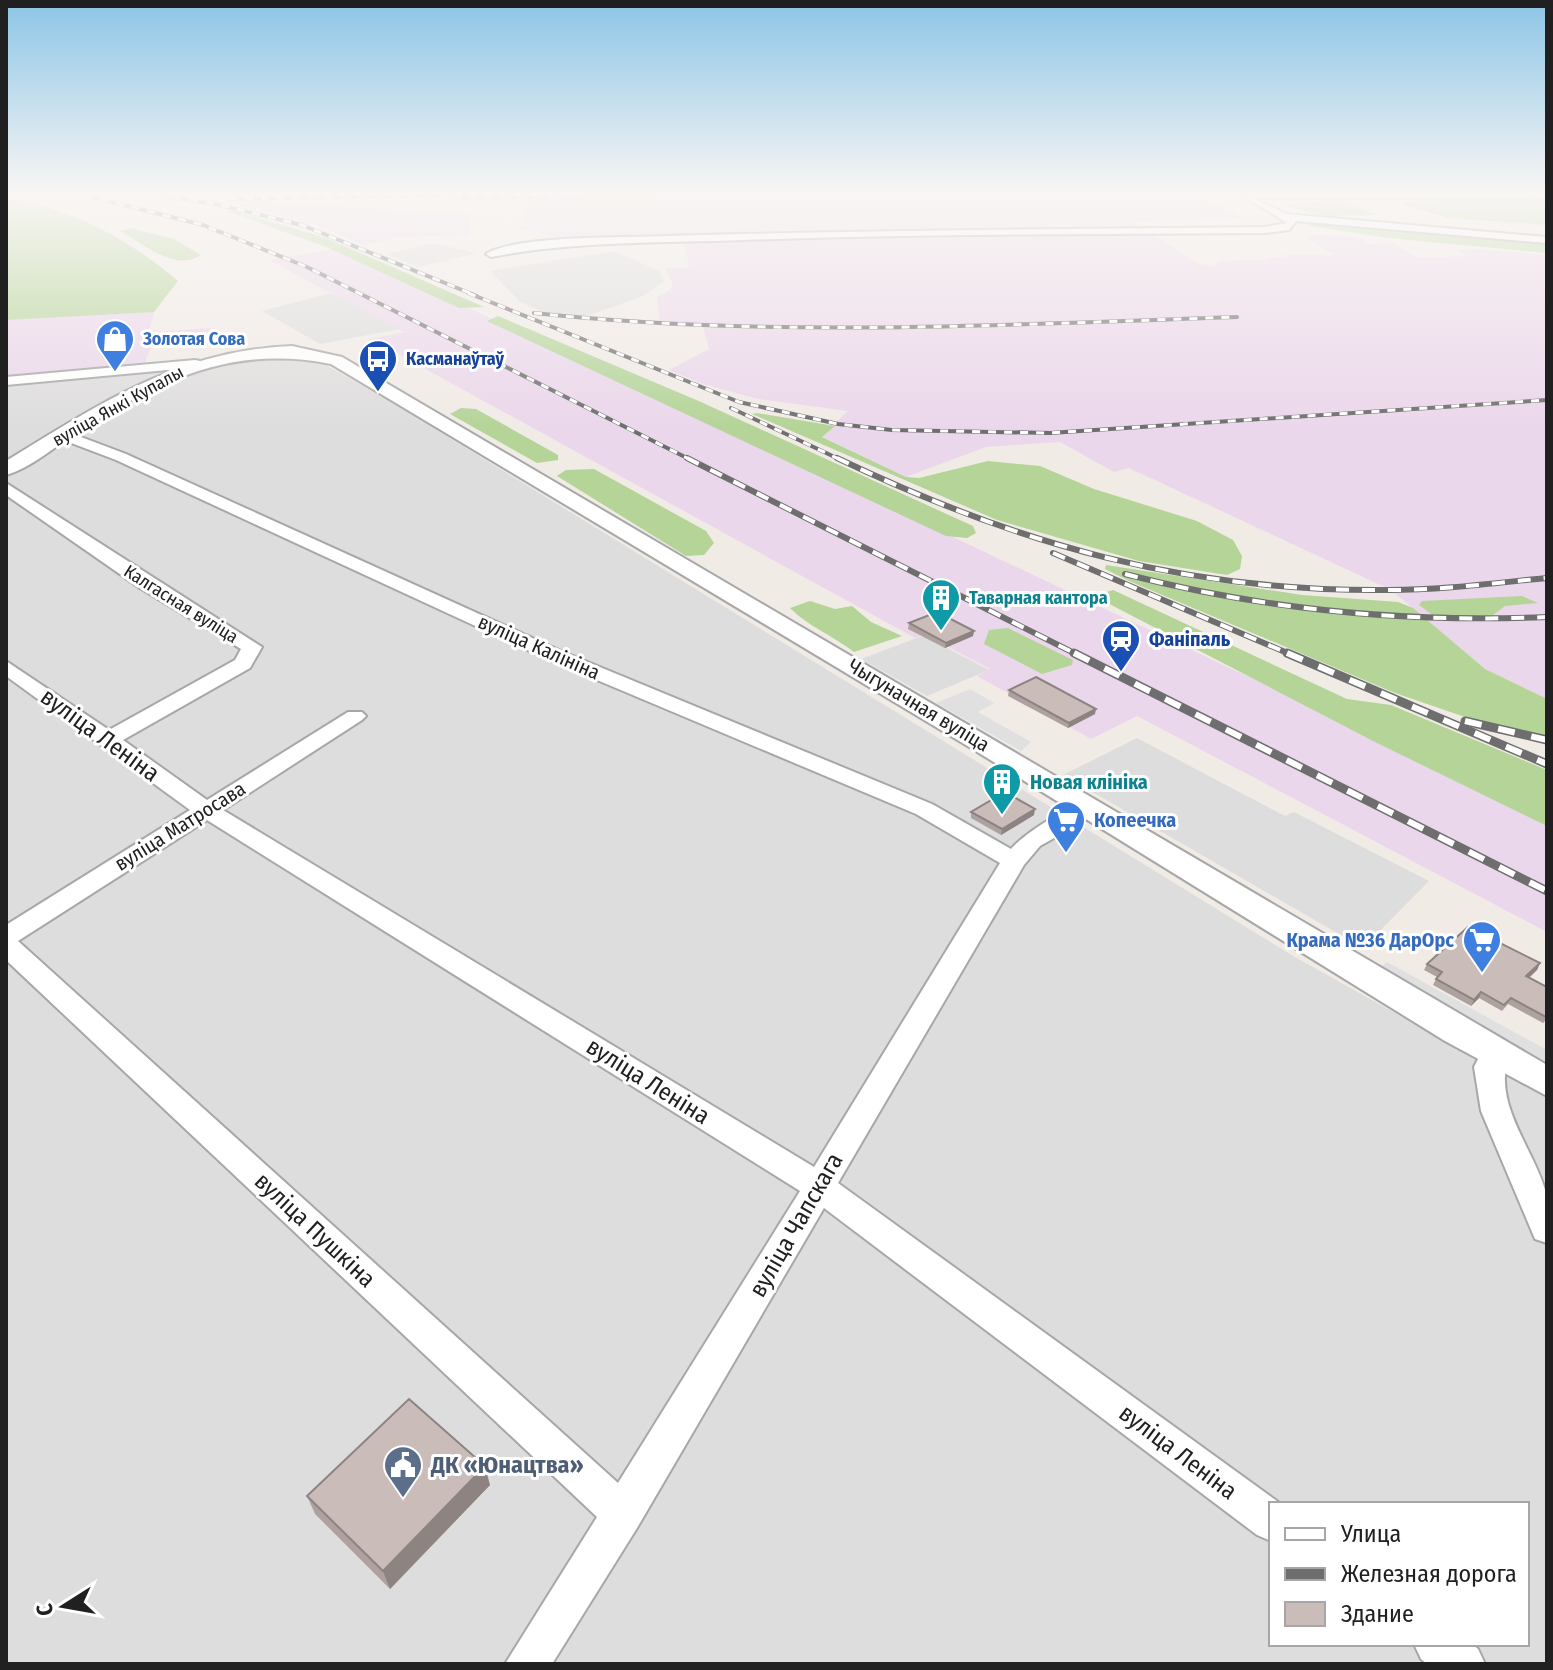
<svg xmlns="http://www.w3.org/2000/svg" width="1553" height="1670" viewBox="0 0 1553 1670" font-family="'Fira Sans Condensed',sans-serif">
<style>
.residential{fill:#dedddd;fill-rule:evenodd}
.industrial{fill:#ebd7eb}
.forest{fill:#b4d498}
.parking{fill:#e0e0e0}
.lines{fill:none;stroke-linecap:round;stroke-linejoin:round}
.minor-casing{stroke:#a7a7a7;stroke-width:4}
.tertiary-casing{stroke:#a7a7a7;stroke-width:4}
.minor{fill:#fff;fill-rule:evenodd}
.tertiary{fill:#fff;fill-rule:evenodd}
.rail-far2-casing{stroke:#6e6e6e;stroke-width:4}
.rail-far1-casing{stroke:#6e6e6e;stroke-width:6}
.rail-casing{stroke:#6e6e6e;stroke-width:9}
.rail-far2{stroke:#fff;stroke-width:3;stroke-dasharray:8;stroke-linecap:butt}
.rail-far1{stroke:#fff;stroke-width:4;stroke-dasharray:13;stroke-linecap:butt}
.rail{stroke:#fff;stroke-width:6;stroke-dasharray:17;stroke-linecap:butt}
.wall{fill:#aea29f}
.shaded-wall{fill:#8d8482}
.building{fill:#cabcb9;stroke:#8d8482;stroke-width:2}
.labels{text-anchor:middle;stroke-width:6;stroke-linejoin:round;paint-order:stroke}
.far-shop-label{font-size:18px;font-weight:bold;fill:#366cbe;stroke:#fff;text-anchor:start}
.far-transit-label{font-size:18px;font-weight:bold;fill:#164399;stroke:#fff;text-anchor:start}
.far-street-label{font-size:18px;fill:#202020;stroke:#fff}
.far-culture-label{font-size:18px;font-weight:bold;fill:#0d838f;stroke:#fff;text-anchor:start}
.transit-label{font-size:20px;font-weight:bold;fill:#164399;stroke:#fff;text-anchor:start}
.street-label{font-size:20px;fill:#202020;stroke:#fff}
.culture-label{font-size:20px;font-weight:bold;fill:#0d838f;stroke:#fff;text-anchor:start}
.shop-label{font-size:20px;font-weight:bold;fill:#366cbe;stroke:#fff;text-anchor:start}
.near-street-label{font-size:24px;fill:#202020;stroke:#fff}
.near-service-label{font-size:24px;font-weight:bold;fill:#4e5e75;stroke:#fff;text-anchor:start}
</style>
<rect width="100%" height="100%" fill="#f1ebe6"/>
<g class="residential">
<path d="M 434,243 L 477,253 L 418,267 L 386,254 Z"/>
<path d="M 614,251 L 660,271 L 664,281 L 641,297 L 581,318 L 541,311 L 520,302 L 490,271 Z"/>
<path d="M 331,293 L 400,329 L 320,344 L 262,311 Z"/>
<path d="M 291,356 L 321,362 L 391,402 L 1295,957 L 1547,1098 L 1547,1664 L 6,1664 L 6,383 L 166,369 L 184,372 L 222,361 ZM 1271,1504 L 1527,1504 L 1527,1644 L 1271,1644 Z"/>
<path d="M 922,636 L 947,648 L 989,670 L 927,696 L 861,659 Z"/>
<path d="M 1137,738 L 1285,816 L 1294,812 L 1429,881 L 1363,948 L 1063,775 Z"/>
</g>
<g class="industrial">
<path d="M 530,195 L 1206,195 L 1215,201 L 1207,203 L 1216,203 L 1242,218 L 1134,222 L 1198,263 L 1213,267 L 1219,261 L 1268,260 L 1267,258 L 1286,257 L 1283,255 L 1334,255 L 1309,239 L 1314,234 L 1361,238 L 1370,244 L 1393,243 L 1419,258 L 1468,256 L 1456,250 L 1475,249 L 1547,255 L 1547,699 L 1485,669 L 1391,590 L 1129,468 L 1114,472 L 1060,442 L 986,447 L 906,477 L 821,436 L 848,411 L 758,399 L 703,384 L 669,370 L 709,349 L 702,323 L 660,323 L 657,297 L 670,290 L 673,283 L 665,269 L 689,267 L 683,237 L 573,240 L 520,229 Z"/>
<path d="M 251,201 L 470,214 L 470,235 L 399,237 L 363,245 L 312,223 L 233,204 Z"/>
<path d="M 342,248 L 1547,818 L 1547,932 L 1137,716 L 1091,739 L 977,676 L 990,669 L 924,634 L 915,638 L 371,339 L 404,332 L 269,260 Z"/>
<path d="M 128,312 L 154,312 L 149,332 L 211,328 L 204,340 L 152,345 L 144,364 L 6,376 L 6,320 Z"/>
</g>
<g class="forest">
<path d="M 1547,197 L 1547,225 L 1448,218 L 1403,205 L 1407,201 Z"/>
<path d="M 6,198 C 71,208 129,239 178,281 L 154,312 L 6,320 Z"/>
<path d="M 1338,201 L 1378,215 L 1323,216 L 1280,204 Z"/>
<path d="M 233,210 L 326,238 L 484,307 L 459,308 L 326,247 L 226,211 Z"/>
<path d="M 1319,224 L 1547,242 L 1547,253 L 1388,238 L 1304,225 Z"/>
<path d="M 131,228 L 174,239 L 201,255 C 176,273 142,243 120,231 Z"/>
<path d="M 498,316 L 701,402 L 973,526 L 976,533 L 967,538 L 946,536 L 487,321 Z"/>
<path d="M 461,408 L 476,409 L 558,455 L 558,460 L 537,463 L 450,414 Z"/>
<path d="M 757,413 L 835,426 L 822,437 L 906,477 L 919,478 L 988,461 L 1040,466 L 1094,489 L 1197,521 L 1233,540 L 1242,556 L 1240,569 L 1227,575 L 1139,561 L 997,520 L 752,414 Z"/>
<path d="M 594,469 L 706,531 L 714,543 L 704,555 L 686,556 L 557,476 L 566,470 Z"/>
<path d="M 1106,565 L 1302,595 L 1398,602 L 1413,608 L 1485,669 L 1547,699 L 1547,736 L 1465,717 L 1395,693 L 1129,581 L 1105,569 Z"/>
<path d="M 1113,590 L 1347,699 L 1391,705 L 1547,770 L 1547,826 L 1375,742 L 1094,596 Z"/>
<path d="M 1522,596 L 1538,603 L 1505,606 L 1493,615 L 1434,616 L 1419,605 L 1422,601 Z"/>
<path d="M 810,601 L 835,609 L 852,606 L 871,622 L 902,636 L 854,652 C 832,635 809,627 790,608 Z"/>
<path d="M 1008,628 L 1073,660 L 1072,665 L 1042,674 L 984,644 L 989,630 Z"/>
</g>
<g class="parking">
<path d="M 970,689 L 994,703 L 978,712 L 1031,742 L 1021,751 L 936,703 Z"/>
<path d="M 1387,962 L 1547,1050 L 1547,1059 L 1541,1066 L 1374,973 Z"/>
</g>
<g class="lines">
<g class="minor-casing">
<g id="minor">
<path d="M 1250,196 L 1287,214 L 1547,237 L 1547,243 L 1296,221 L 1289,230 L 1265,233 C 1091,234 918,234 744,240 C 660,243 574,241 491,257 L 486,254 C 516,235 625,238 665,236 C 865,230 1065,229 1265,227 L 1287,223 L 1250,200 Z"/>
<path d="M 195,360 L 200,361 L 200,367 L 6,385 L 6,377 Z"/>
<path d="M 58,432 L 68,432 L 126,454 L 561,651 L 932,804 L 1011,849 C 1025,833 1075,799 1096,804 L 1100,809 L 1096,814 L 1040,846 L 1024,865 L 838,1183 L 1281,1504 L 1271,1504 L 1271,1541 L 1257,1535 L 824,1208 L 637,1528 L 552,1664 L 505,1664 L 597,1517 L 6,960 L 6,925 L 190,810 L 6,676 L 6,661 L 109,730 L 235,660 L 241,649 L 140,588 L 6,495 L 6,483 L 262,647 L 250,668 L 123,740 L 207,800 L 348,712 L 362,712 L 366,716 L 362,720 L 223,810 L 814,1167 L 1000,863 L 916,814 L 547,659 L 116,460 L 58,438 ZM 207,820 L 800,1191 L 618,1483 L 18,941 Z"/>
<path d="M 1495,1042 L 1505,1045 L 1510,1053 C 1490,1102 1534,1148 1546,1193 C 1550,1208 1547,1228 1547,1243 L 1535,1239 L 1481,1111 L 1474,1067 L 1485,1045 Z"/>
<path d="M 1414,1644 L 1472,1644 L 1478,1649 L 1485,1664 L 1427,1664 L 1421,1659 Z"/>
</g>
</g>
<g class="tertiary-casing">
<g id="tertiary">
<path d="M 1243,195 L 1533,195 L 1528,198 L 1248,198 Z"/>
<path d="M 292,346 L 342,357 L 1547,1065 L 1547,1096 L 1445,1041 L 971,748 L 331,364 C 233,344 161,380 79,431 C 57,445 31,468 6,475 L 6,461 C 100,404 179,350 292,346 Z"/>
</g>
</g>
<use href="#minor" class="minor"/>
<use href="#tertiary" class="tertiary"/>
<g class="rail-far2-casing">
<g id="rail-far2">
<path d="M 85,195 L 203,225 L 307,267 L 691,460"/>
<path d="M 158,195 L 220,205 L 302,225 L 477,296"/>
<path d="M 454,198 L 651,195"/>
<path d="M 230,199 L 466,195"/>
<path d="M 468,293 L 739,402 L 838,424 L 892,430 L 1050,433 L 1547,400"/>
<path d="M 534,313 C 768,338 1002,325 1237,317"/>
<path d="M 731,408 L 841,460"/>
</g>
</g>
<g class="rail-far1-casing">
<g id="rail-far1">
<path d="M 687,458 L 1078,655"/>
<path d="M 837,458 C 1019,545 1186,592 1389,590 C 1442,590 1495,583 1547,578"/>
<path d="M 1053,553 L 1292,655"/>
<path d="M 1125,574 C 1265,610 1403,623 1547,617"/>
</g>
</g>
<g class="rail-casing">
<g id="rail">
<path d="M 1074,653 L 1547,891"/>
<path d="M 1287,653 L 1547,764"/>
<path d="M 1465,721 L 1547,740"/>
</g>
</g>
<use href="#rail-far2" class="rail-far2"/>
<use href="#rail-far1" class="rail-far1"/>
<use href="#rail" class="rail"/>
</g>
<g class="wall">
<path d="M 909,623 L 974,631 L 973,636 L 945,648 L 908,629 Z"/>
<path d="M 1009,690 L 1095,714 L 1068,728 L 1008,696 Z"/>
<path d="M 971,812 L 1034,815 L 1001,835 L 971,818 Z"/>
<path d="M 1540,963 L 1537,970 L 1529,978 L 1547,1019 L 1543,1023 L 1508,1004 L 1502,1011 L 1479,998 L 1471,1006 L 1433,985 L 1437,977 L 1424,970 L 1427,964 Z"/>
<path d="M 490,1485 L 390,1589 L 315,1514 L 307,1496 Z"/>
</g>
<g class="shaded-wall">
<path d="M 974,631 L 973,636 L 945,648 L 946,643 Z"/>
<path d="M 1096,709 L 1095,714 L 1068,728 L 1069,723 Z"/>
<path d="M 1035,809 L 1034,815 L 1001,835 L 1002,829 Z"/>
<path d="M 1540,963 L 1537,970 L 1523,983 L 1526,976 Z"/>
<path d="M 1481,992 L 1479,998 L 1471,1006 L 1474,1000 Z"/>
<path d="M 485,1466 L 490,1485 L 390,1589 L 383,1571 Z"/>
</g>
<g class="building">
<path d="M 937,612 L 974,631 L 946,643 L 909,623 Z"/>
<path d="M 1036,677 L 1096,709 L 1069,723 L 1009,690 Z"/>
<path d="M 1005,792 L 1035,809 L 1002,829 L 971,812 Z"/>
<path d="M 1468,927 L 1540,963 L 1526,976 L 1547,987 L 1547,1015 L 1546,1017 L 1511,998 L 1504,1005 L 1481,992 L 1474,1000 L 1436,979 L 1442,972 L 1427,964 Z"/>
<path d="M 409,1399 L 485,1466 L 383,1571 L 307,1496 Z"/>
</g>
<linearGradient id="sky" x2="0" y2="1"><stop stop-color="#8cc5e6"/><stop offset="0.45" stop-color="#f9f6f4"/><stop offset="1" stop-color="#f9f6f4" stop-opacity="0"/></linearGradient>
<rect width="1553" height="429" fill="url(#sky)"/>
<defs>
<g id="shop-pin" transform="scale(2)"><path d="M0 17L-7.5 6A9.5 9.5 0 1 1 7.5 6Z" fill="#3f7fe0" stroke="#fff"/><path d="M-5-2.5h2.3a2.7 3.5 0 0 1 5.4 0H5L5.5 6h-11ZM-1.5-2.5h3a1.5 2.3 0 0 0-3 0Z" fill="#fff"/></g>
<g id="bus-pin" transform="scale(2)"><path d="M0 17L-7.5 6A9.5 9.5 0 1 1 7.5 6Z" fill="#1a4fb4" stroke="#fff"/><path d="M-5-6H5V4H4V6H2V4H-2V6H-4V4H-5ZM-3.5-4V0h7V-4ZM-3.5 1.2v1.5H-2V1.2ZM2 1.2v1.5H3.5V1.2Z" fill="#fff"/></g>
<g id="building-pin" transform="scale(2)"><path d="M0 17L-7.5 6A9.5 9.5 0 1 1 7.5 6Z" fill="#0f9aa8" stroke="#fff"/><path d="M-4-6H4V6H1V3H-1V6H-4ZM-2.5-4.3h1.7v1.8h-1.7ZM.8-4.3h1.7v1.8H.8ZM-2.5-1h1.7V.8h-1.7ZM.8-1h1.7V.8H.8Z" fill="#fff"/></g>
<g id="station-pin" transform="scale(2)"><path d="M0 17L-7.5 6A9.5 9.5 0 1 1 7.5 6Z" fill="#1a4fb4" stroke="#fff"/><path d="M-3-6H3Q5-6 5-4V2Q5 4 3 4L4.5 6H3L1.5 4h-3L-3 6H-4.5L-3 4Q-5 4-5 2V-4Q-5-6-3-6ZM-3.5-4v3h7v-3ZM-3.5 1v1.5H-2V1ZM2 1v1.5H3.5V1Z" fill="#fff"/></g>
<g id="supermarket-pin" transform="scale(2)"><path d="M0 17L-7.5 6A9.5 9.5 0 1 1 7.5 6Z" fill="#3f7fe0" stroke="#fff"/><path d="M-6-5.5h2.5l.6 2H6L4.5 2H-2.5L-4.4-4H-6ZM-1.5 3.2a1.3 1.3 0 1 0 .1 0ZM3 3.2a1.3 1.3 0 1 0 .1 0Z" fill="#fff"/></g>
<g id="civic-pin" transform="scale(2)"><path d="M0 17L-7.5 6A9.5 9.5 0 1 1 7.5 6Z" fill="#5c6f8a" stroke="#fff"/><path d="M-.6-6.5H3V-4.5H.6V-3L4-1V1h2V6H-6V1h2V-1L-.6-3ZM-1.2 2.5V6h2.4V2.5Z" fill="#fff"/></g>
</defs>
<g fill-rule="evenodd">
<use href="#shop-pin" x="115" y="339"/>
<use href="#bus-pin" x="378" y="359"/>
<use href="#building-pin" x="941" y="598"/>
<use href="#station-pin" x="1121" y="639"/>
<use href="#building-pin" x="1002" y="782"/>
<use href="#supermarket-pin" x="1066" y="820"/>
<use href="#supermarket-pin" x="1482" y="940"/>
<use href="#civic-pin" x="403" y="1465"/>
</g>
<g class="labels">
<g class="far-shop-label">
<text x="143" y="345">Золотая Сова</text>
</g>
<g class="far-transit-label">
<text x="406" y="365">Касманаўтаў</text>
</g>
<g class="far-street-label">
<text transform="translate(118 406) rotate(-29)" y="6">вуліца Янкі Купалы</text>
<text transform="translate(181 604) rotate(32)" y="6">Калгасная вуліца</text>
</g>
<g class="far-culture-label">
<text x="969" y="604">Таварная кантора</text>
</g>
<g class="transit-label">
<text x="1149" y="646">Фаніпаль</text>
</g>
<g class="street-label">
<text transform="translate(539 647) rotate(24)" y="7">вуліца Калініна</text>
<text transform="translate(919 705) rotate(31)" y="7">Чыгуначная вуліца</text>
<text transform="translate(180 826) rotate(-32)" y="7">вуліца Матросава</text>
</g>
<g class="culture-label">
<text x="1030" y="789">Новая клініка</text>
</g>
<g class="shop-label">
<text x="1094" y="827">Копеечка</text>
<text x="1454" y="947" text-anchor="end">Крама №36 ДарОрс</text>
</g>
<g class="near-street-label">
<text transform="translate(100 735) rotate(36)" y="8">вуліца Леніна</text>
<text transform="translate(648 1081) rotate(32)" y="8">вуліца Леніна</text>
<text transform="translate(796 1225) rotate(-60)" y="8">вуліца Чапскага</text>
<text transform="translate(315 1230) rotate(43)" y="8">вуліца Пушкіна</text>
<text transform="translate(1178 1452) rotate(37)" y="8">вуліца Леніна</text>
</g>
<g class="near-service-label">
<text x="431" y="1473">ДК «Юнацтва»</text>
</g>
</g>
<rect width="1553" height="1670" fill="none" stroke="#202020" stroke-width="16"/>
<rect x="1269" y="1502" width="260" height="144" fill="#ffffff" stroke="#a6a6a6" stroke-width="2"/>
<rect x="1285" y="1528" width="40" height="12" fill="#ffffff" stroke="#a6a6a6" stroke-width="2"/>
<text x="1341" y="1542" font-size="24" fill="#202020">Улица</text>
<rect x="1285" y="1568" width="40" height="12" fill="#6e6e6e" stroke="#a6a6a6" stroke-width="2"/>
<text x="1341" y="1582" font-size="24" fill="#202020">Железная дорога</text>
<rect x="1285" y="1602" width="40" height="24" fill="#cabcb9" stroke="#a6a6a6" stroke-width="2"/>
<text x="1341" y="1622" font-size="24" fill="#202020">Здание</text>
<g transform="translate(64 1606) rotate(259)" stroke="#ffffff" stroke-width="6" paint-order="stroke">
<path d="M0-6L14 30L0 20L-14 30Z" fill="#202020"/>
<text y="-12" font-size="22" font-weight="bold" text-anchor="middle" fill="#202020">С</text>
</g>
</svg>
